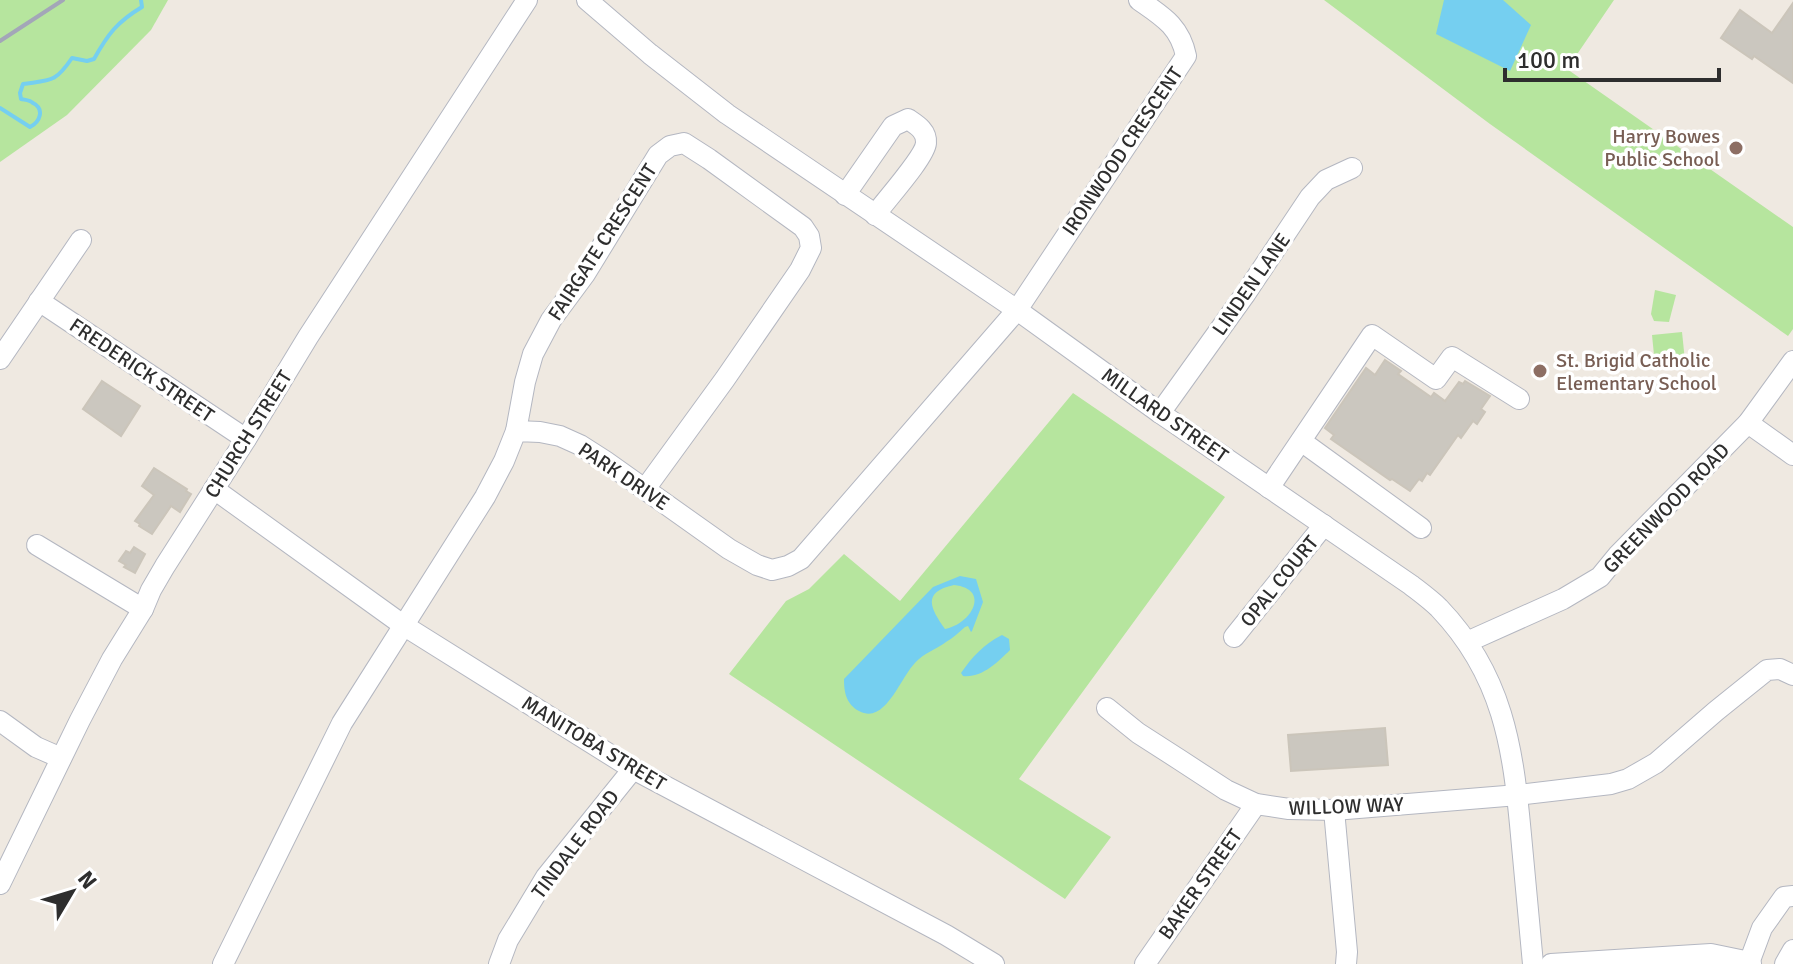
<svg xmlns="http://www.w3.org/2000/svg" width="1793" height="964" viewBox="0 0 1793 964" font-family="Signika,sans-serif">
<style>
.green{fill:#b6e59e}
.water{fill:#75cff0;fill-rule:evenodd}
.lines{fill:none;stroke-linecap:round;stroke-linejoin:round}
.stream{stroke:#75cff0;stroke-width:4}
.building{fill:#cbc7bf;stroke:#cbc5ba;stroke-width:2}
.minor-casing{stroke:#b4b7c1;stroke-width:22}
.minor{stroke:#fff;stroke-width:20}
.rail{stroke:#a3a6b8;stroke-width:4}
.education-dot{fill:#8d6e63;stroke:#fff;stroke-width:3}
.labels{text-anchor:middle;stroke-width:7;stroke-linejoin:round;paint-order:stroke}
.education-label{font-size:20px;fill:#785e54;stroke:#fff;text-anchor:end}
.street-label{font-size:20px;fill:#2e2e2e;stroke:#fff}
</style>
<rect width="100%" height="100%" fill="#efe9e1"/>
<g class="green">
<path d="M 0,0 L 168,0 L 151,30 L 67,115 L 0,162 Z"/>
<path d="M 1324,0 L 1614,0 L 1567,69 L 1793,227 L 1793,329 L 1788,336 L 1490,124 Z"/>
<path d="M 1655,290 L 1676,295 L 1669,322 L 1654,321 L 1651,314 Z"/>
<path d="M 1682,332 L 1685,361 L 1655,365 L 1652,335 Z"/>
<path d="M 1073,393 L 1225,497 L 1019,779 L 1111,837 L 1065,899 L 729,674 L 786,601 L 809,589 L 844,554 L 900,601 Z"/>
</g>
<g class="water">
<path d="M 1444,0 L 1503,0 L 1531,25 L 1510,71 L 1436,34 Z"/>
<path d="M 960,576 L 976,579 L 983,602 L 972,631 L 971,632 L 968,626 L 965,627 C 959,632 953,638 946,642 C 938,648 927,652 919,659 C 901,673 887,726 859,711 C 846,704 844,692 844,679 L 933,587 ZM 954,585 C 991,589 972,624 945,629 C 931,609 921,592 954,585 Z"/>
<path d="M 1002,635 L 1009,639 L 1010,650 C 998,662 982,678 963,676 L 961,673 C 972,657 984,644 1002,635 Z"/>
</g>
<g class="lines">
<path class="stream" d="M 0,108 L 30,127 C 40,122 45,109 33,103 C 30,100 25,100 21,99 L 20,93 L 23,84 C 51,80 55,83 72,58 L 87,61 L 94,59 C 108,34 117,22 142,7 L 141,0"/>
</g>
<g class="building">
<path d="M 1793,3 L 1793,83 L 1754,56 L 1752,59 L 1721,38 L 1740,10 L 1772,33 Z"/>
<path d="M 1385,360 L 1401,371 L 1398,374 L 1431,397 L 1434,393 L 1445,401 L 1459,382 L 1463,384 L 1465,381 L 1490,396 L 1481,409 L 1485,412 L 1477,424 L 1473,421 L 1461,438 L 1458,435 L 1430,475 L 1427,473 L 1422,481 L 1419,479 L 1410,491 L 1392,479 L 1390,480 L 1331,439 L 1334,435 L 1325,428 L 1366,368 L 1375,375 Z"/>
<path d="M 102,381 L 140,406 L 121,436 L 83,409 Z"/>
<path d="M 154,468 L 187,489 L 186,491 L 191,494 L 180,512 L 171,506 L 152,534 L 139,526 L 140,524 L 135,521 L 154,495 L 142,486 Z"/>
<path d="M 134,547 L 145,554 L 135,573 L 124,567 L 126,565 L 119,561 L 126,551 L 130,553 Z"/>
<path d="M 1385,728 L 1388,765 L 1291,771 L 1288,735 Z"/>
</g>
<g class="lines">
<g class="minor-casing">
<g id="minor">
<path d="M 587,0 L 650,54 L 727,114 L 1017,310 L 1160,413 L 1411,585 C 1420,592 1431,600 1439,608 C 1503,675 1513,747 1521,835 C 1525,878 1529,921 1533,964"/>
<path d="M 845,195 L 893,126 L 908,119 C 917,125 927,131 926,143 C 925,157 885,201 875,215"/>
<path d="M 39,301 L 246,439"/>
<path d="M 0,359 L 81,240"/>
<path d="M 1160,413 L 1246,293 L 1310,197 L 1326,180 L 1352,168"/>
<path d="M 1748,423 L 1793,455"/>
<path d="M 516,431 L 525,382 L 533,354 L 551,320 L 585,274 L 658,155 L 670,146 L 684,143 L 709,159 L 803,227 L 809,236 L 811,248 L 800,270 L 725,379 L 645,489"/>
<path d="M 1301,441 L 1421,528"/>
<path d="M 1269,488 L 1372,335 L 1436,379 L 1452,357 L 1519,399"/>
<path d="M 214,489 L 403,625 L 633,769 L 946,935 L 994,964"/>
<path d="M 37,545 L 143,609"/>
<path d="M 1234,637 L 1324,525"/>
<path d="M 1467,642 L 1563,599 L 1600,577 L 1618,555 L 1748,423 L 1793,361"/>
<path d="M 1107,708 L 1138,733 L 1180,760 L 1226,790 L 1256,804 L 1289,809 L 1334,810 L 1518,795 L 1611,784 L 1628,779 L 1656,763 L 1716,711 L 1767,670 L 1780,669 L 1793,675"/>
<path d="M 0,721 L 36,747 L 61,758"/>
<path d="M 1334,810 L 1347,952 L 1346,964"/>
<path d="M 0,884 L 80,720 L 112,659 L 143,609 L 151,590 L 165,566 L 246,439 L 308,337 L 527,0"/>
<path d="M 1749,963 L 1762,928 L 1784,897 L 1793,896"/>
<path d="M 223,964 L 342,723 L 485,497 L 504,461 L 516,431 L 540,432 L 560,436 L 580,445 L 605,461 L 729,549 L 757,565 L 772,570 L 788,566 L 801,559 L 1017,310 L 1186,56 C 1180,26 1162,16 1139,0"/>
<path d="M 499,964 L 508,940 L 546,877 L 633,769"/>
<path d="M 1145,964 L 1256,804"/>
<path d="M 1551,964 L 1711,954 L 1745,961 L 1751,964"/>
<path d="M 1785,964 L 1793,950"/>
</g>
</g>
<use href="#minor" class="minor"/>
<path class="rail" d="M 0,41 L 63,0"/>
</g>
<g class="education-dot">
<circle cx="1736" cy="148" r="8"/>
<circle cx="1540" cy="371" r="8"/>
</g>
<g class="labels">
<g class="education-label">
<text x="1720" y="143">Harry Bowes<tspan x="1720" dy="23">Public School</tspan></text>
<text x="1556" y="367" text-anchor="start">St. Brigid Catholic<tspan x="1556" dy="23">Elementary School</tspan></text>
</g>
<g class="street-label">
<text transform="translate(1122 151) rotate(-56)" y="7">IRONWOOD CRESCENT</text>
<text transform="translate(602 242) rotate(-57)" y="7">FAIRGATE CRESCENT</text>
<text transform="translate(1251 284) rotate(-55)" y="7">LINDEN LANE</text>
<text transform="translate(142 370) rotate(34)" y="7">FREDERICK STREET</text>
<text transform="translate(1165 415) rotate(35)" y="7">MILLARD STREET</text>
<text transform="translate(248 434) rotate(-58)" y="7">CHURCH STREET</text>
<text transform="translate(624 476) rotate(34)" y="7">PARK DRIVE</text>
<text transform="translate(1666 508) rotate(-46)" y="7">GREENWOOD ROAD</text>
<text transform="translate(1279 581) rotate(-51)" y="7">OPAL COURT</text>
<text transform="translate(594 743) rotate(31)" y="7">MANITOBA STREET</text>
<text transform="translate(1346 806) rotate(-2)" y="7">WILLOW WAY</text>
<text transform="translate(575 844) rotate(-53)" y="7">TINDALE ROAD</text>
<text transform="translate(1200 884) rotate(-55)" y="7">BAKER STREET</text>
</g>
</g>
<g transform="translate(72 892) rotate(52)" stroke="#ffffff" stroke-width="6" paint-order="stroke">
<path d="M0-6L14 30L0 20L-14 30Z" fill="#2e2e2e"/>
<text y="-12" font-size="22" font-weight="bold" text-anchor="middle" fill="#2e2e2e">N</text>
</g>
<path d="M1505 68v12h214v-12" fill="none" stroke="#2e2e2e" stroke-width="4"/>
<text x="1517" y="68" font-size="24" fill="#2e2e2e" stroke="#ffffff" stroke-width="6" paint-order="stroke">100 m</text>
</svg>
